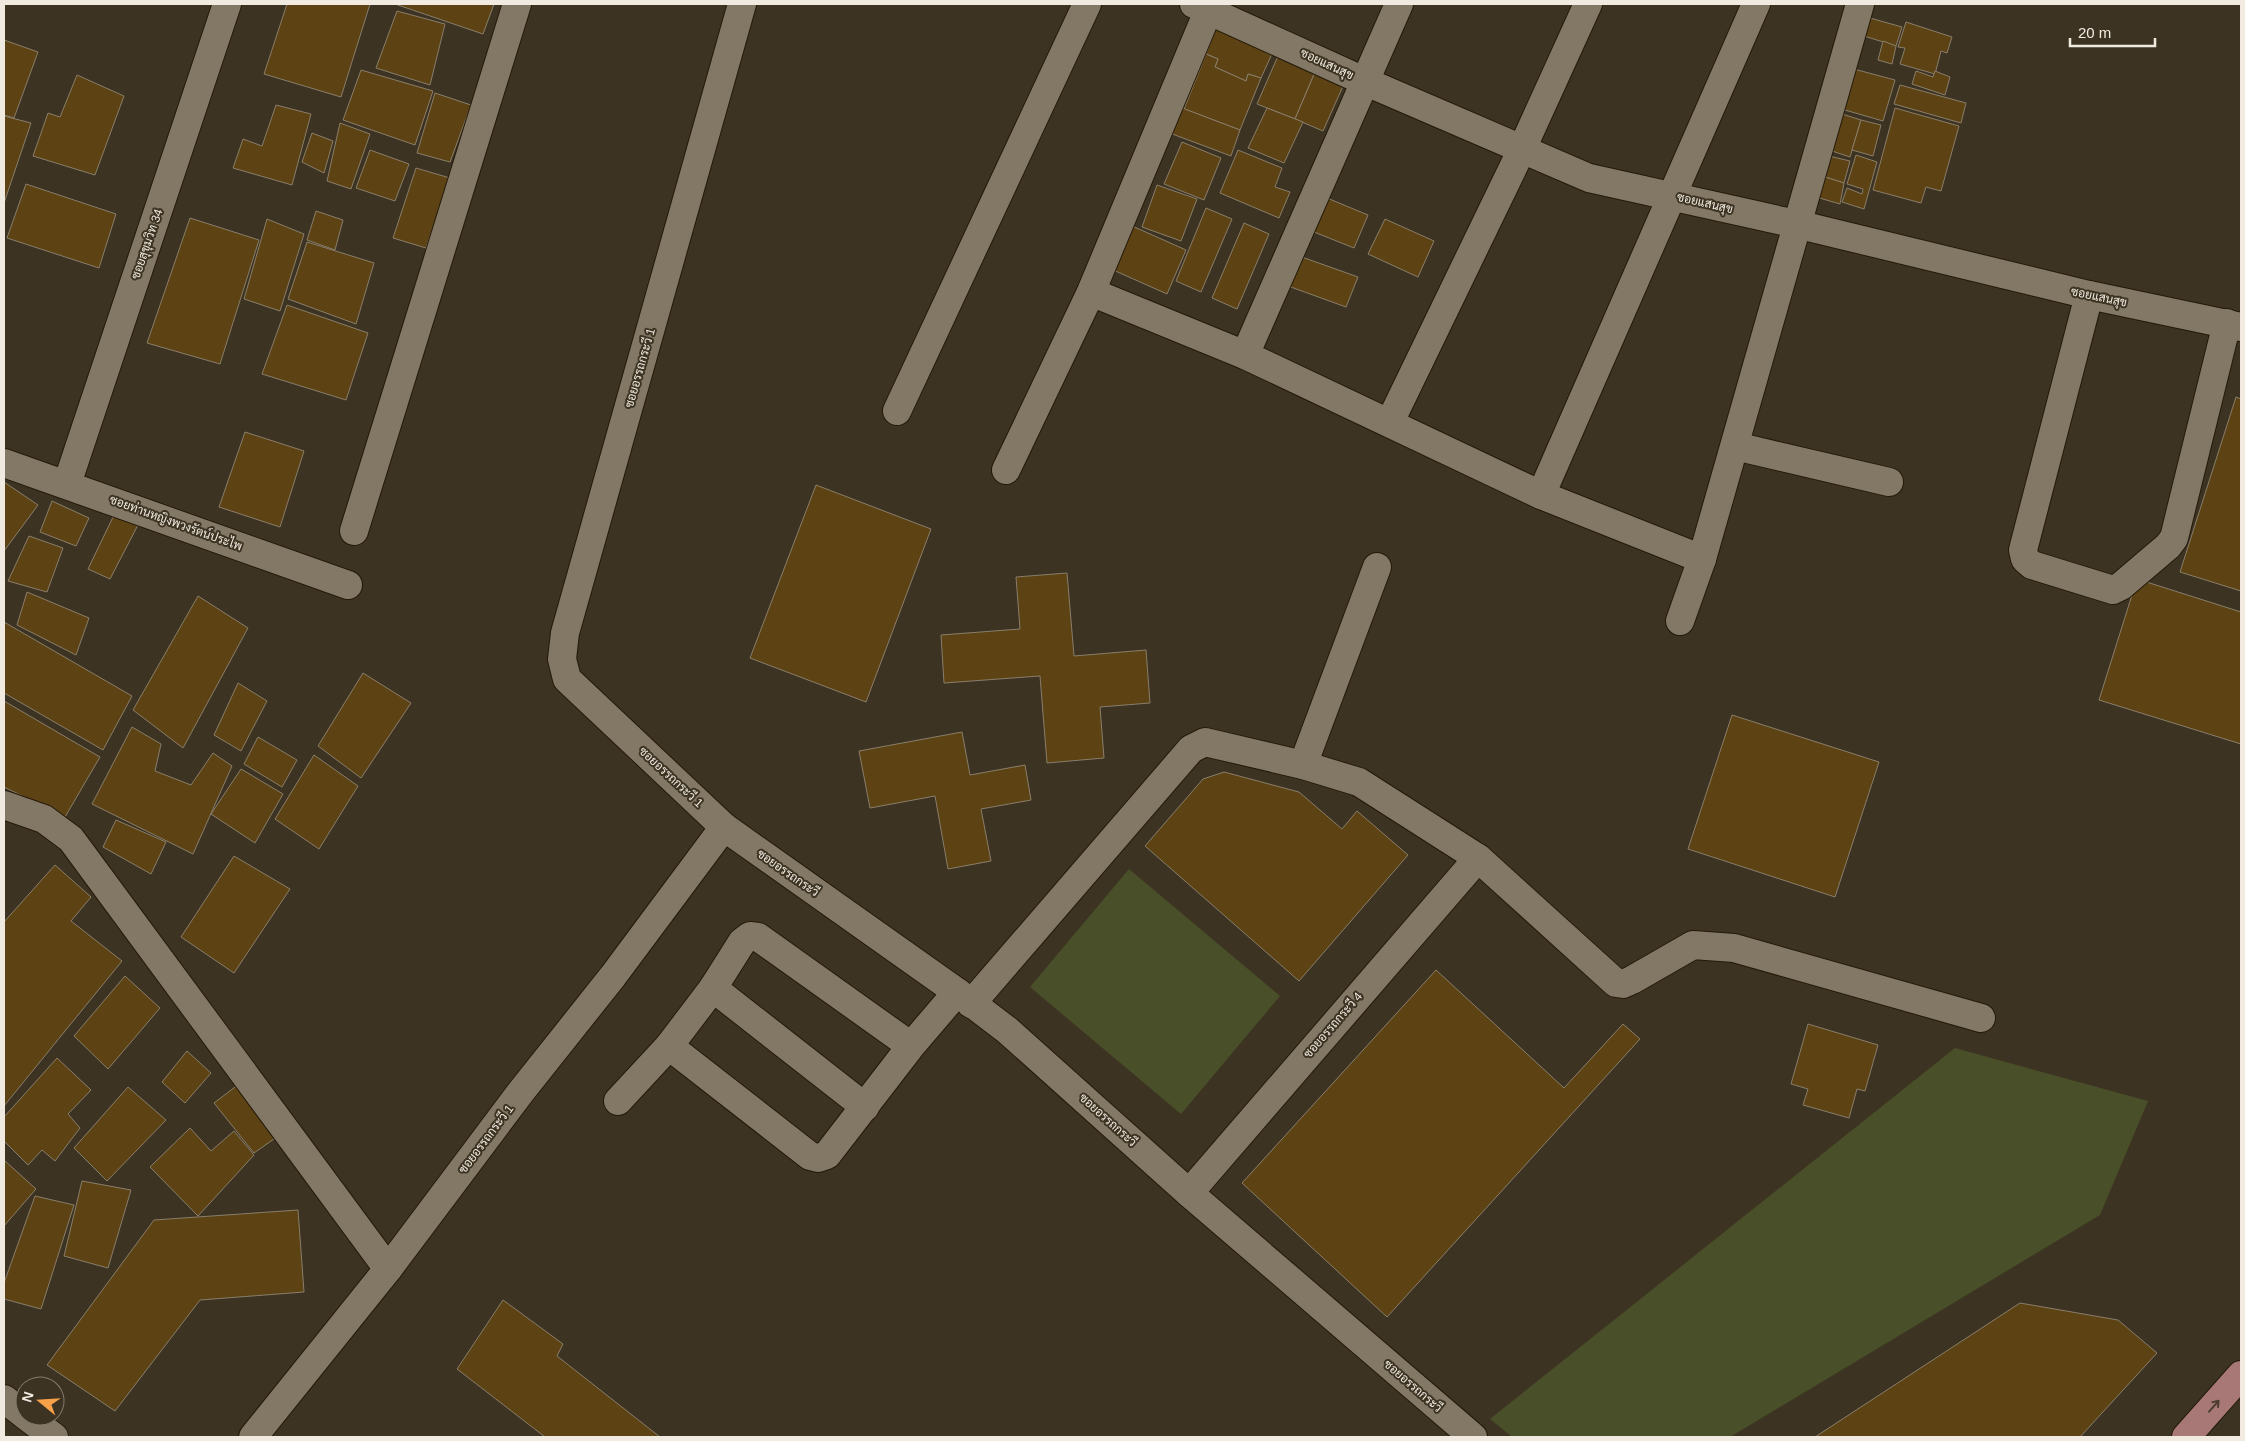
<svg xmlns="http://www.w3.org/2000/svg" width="2245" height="1441" viewBox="0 0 2245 1441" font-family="Arial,Sarabun,sans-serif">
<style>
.green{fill:#494f29}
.building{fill:#5d4313;stroke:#897e6b}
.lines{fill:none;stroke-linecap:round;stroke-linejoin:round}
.minor-casing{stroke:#231a0b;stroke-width:30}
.major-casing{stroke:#231a0b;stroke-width:30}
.minor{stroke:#837765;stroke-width:28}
.major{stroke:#a77876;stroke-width:28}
.oneway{stroke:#4d3d2f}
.labels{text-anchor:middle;stroke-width:4;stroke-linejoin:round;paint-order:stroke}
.street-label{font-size:12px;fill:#f0eae0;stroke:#3d3322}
</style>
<rect width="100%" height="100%" fill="#3d3322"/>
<g class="green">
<path d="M 1129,869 L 1280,996 L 1181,1114 L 1030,987 Z"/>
<path d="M 1955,1048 L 2148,1101 L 2100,1215 L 1730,1437 L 1512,1437 L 1490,1419 Z"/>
</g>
<g class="building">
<path d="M 287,4 L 370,4 L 341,97 L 264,74 Z"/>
<path d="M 395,4 L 494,4 L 483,34 Z"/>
<path d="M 397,11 L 445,24 L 430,85 L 376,68 Z"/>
<path d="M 1870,18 L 1902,27 L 1896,46 L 1864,36 Z"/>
<path d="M 1906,22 L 1952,37 L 1947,53 L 1941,51 L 1935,74 L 1900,64 L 1905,48 L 1898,47 Z"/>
<path d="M 1218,23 L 1276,45 L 1261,78 L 1248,74 L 1246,81 L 1215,67 L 1218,59 L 1206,54 Z"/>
<path d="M 4,40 L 38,52 L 14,118 L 4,115 Z"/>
<path d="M 1883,41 L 1896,46 L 1892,64 L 1878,60 Z"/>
<path d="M 1281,49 L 1318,65 L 1295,119 L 1257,104 Z"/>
<path d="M 1206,54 L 1218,59 L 1215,67 L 1246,81 L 1248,74 L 1261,78 L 1240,130 L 1184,109 Z"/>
<path d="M 1318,65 L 1347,77 L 1323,131 L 1295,119 Z"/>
<path d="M 1850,68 L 1895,80 L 1883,121 L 1838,108 Z"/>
<path d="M 361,70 L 433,91 L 415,145 L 343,120 Z"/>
<path d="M 1916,71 L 1933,77 L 1935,71 L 1950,77 L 1945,95 L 1912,84 Z"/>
<path d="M 77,75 L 124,96 L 95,175 L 33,156 L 48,113 L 60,117 Z"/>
<path d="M 1900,85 L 1966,103 L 1961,123 L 1894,104 Z"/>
<path d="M 435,93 L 471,105 L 450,162 L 417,153 Z"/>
<path d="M 276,105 L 311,114 L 292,185 L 233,168 L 243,139 L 262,146 Z"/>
<path d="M 1177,106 L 1240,130 L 1231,156 L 1167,132 Z"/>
<path d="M 1267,108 L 1303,122 L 1284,163 L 1248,148 Z"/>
<path d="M 1895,108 L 1959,126 L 1941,191 L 1926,187 L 1921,203 L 1873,190 Z"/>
<path d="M 1839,113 L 1861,120 L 1850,157 L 1829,150 Z"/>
<path d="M 4,116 L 31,123 L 4,203 Z"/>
<path d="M 1861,120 L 1881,125 L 1873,156 L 1852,150 Z"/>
<path d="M 340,123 L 370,134 L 351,189 L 327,181 Z"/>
<path d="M 312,133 L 333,141 L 324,173 L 302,162 Z"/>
<path d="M 1182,142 L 1221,158 L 1204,200 L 1164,184 Z"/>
<path d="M 370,150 L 409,164 L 395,201 L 356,188 Z"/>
<path d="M 1238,150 L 1282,168 L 1275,187 L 1290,192 L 1279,218 L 1220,193 Z"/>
<path d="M 1856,155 L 1877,162 L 1864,209 L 1842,202 L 1847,188 L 1862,194 L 1863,189 L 1847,184 Z"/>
<path d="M 1829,156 L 1850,161 L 1844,183 L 1822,176 Z"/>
<path d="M 416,168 L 450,178 L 426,248 L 393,238 Z"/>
<path d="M 1822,176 L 1844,183 L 1840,204 L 1816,197 Z"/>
<path d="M 26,184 L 116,214 L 99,268 L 7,238 Z"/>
<path d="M 1157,185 L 1197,199 L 1181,241 L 1142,227 Z"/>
<path d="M 1327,198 L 1368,215 L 1354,248 L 1314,232 Z"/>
<path d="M 1206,208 L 1232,219 L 1201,292 L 1176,281 Z"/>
<path d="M 316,211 L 343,220 L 335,250 L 307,240 Z"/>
<path d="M 190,218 L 259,240 L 220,364 L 147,343 Z"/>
<path d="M 267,219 L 304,234 L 280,311 L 244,299 Z"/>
<path d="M 1385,219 L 1434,241 L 1418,277 L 1368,254 Z"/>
<path d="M 1244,223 L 1269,234 L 1237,309 L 1212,298 Z"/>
<path d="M 1130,225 L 1186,250 L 1167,294 L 1111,269 Z"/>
<path d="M 307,242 L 374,263 L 356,324 L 288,299 Z"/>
<path d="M 1299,256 L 1358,277 L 1346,307 L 1288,286 Z"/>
<path d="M 287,305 L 368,333 L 346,400 L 262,374 Z"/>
<path d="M 2236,397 L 2241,399 L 2241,591 L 2180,572 Z"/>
<path d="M 245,432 L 304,451 L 280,527 L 219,507 Z"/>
<path d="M 4,482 L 38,505 L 4,551 Z"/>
<path d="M 816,485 L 931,529 L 866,702 L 750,658 Z"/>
<path d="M 52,501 L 89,518 L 76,546 L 40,532 Z"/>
<path d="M 114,515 L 139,523 L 110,579 L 88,569 Z"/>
<path d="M 29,536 L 63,548 L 47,592 L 8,581 Z"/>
<path d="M 1067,573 L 1074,656 L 1146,650 L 1150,703 L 1100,707 L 1104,758 L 1047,763 L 1040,676 L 944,683 L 941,635 L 1020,629 L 1016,577 Z"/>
<path d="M 2137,579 L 2241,612 L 2241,744 L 2099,700 Z"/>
<path d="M 27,592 L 89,618 L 76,655 L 17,625 Z"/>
<path d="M 198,596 L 248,628 L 183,748 L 133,710 Z"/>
<path d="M 4,622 L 132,696 L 103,750 L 4,693 Z"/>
<path d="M 363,673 L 411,703 L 361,778 L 318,746 Z"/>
<path d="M 238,683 L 267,701 L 241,751 L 214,735 Z"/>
<path d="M 4,701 L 100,757 L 65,817 L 4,787 Z"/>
<path d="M 1732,715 L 1879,762 L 1835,897 L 1688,849 Z"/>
<path d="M 132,727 L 161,744 L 155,771 L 191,785 L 213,753 L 232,766 L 193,854 L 92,804 Z"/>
<path d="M 962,732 L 970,775 L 1025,765 L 1031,800 L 981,809 L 991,861 L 948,869 L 935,796 L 870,808 L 859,751 Z"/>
<path d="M 258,737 L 297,760 L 282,787 L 244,764 Z"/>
<path d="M 314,755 L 358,786 L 319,849 L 275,819 Z"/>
<path d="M 241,769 L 283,794 L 255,843 L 211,814 Z"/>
<path d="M 1224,772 L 1299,792 L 1342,829 L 1357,811 L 1408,855 L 1299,981 L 1145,846 L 1203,779 Z"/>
<path d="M 116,820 L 166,842 L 151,874 L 103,847 Z"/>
<path d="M 234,856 L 290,889 L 234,973 L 181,937 Z"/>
<path d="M 55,865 L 91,897 L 71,921 L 122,961 L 4,1106 L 4,922 Z"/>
<path d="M 1436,970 L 1564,1088 L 1623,1024 L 1640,1039 L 1387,1317 L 1242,1183 Z"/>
<path d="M 125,976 L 160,1008 L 108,1069 L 74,1036 Z"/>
<path d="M 1808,1024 L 1878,1045 L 1865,1091 L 1857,1089 L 1849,1118 L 1803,1105 L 1808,1089 L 1791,1084 Z"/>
<path d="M 187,1051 L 211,1073 L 185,1103 L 162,1082 Z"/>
<path d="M 57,1058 L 91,1090 L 68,1114 L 80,1128 L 55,1161 L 42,1150 L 28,1165 L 4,1141 L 4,1117 Z"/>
<path d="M 243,1081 L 281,1134 L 254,1153 L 214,1103 Z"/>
<path d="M 128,1087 L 166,1120 L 107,1181 L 74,1148 Z"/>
<path d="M 190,1128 L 211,1151 L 234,1131 L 254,1155 L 198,1216 L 150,1167 Z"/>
<path d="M 4,1160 L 36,1189 L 4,1226 Z"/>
<path d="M 82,1181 L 131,1190 L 108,1268 L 64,1256 Z"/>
<path d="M 35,1196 L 74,1205 L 41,1309 L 4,1299 L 4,1283 Z"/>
<path d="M 298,1210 L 304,1292 L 200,1300 L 115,1411 L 47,1365 L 154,1220 Z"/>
<path d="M 503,1300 L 563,1344 L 557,1356 L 660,1437 L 545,1437 L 457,1369 Z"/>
<path d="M 2020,1303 L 2118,1320 L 2157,1353 L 2080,1437 L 1815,1437 Z"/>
</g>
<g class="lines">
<g class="minor-casing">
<g id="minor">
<path d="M 1194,4 L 1364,81 L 1589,178 L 1796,224 L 2089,295 L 2241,327"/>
<path d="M 1091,292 L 1245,355 L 1541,495 L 1702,559"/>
<path d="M 2089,295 L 2023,550 L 2025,559 L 2032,565 L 2113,590 L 2121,586 L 2168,546 L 2174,538 L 2227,323"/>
<path d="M 1245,355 L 1399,4"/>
<path d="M 897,411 L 1087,4"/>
<path d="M 1390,422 L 1522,149 L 1588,4"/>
<path d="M 1735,446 L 1889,482"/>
<path d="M 4,463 L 348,585"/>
<path d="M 1006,470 L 1091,292 L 1211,4"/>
<path d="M 67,484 L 227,4"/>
<path d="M 1541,495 L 1756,4"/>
<path d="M 354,531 L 517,4"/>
<path d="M 1680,621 L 1702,559 L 1860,4"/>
<path d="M 1303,765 L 1377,567"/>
<path d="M 4,805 L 44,819 L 71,839 L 388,1269"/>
<path d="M 724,827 L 957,992 L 1007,1030 L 1189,1193 L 1473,1437"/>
<path d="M 713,988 L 865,1107"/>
<path d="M 971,1004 L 1191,749 L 1205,742 L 1303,765 L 1359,782 L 1478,858 L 1616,983 L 1623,984 L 1632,980 L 1693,945 L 1734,948 L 1981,1018"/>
<path d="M 911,1046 L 758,937 L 750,936 L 742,942 L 713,988 L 669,1046 L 810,1156 L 818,1158 L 827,1155 L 911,1046 L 957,992"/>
<path d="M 618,1101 L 669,1046"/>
<path d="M 1189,1193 L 1478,858"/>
<path d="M 4,1399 L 25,1415"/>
<path d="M 26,1416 L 54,1437"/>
<path d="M 253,1437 L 388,1269 L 520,1093 L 613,976 L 724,827 L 567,679 L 562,659 L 565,633 L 742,4"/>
</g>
</g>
<g class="major-casing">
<path id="major" d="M 2186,1437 L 2241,1375"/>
</g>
<use href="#minor" class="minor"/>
<use href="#major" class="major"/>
</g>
<defs><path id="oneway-shaft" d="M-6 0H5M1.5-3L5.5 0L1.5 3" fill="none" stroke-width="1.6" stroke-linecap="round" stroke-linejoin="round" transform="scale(1.25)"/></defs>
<use class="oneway" href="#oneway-shaft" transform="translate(2214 1406) rotate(-49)"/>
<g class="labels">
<g class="street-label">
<text transform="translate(1327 64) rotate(25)" y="4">ซอยแสนสุข</text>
<text transform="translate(1705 203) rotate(13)" y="4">ซอยแสนสุข</text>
<text transform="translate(147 244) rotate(-71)" y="4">ซอยสุขุมวิท 34</text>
<text transform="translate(2099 297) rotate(12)" y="4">ซอยแสนสุข</text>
<text transform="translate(640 368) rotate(-74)" y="4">ซอยอรรถกระวี 1</text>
<text transform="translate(176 523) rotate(20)" y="4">ซอยท่านหญิงพวงรัตน์ประไพ</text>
<text transform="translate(671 777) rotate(43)" y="4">ซอยอรรถกระวี 1</text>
<text transform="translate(788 873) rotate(35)" y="4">ซอยอรรถกระวี</text>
<text transform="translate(1333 1025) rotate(-49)" y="4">ซอยอรรถกระวี 4</text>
<text transform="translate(1108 1120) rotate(42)" y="4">ซอยอรรถกระวี</text>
<text transform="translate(486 1139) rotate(-53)" y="4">ซอยอรรถกระวี 1</text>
<text transform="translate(1413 1386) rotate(41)" y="4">ซอยอรรถกระวี</text>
</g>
</g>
<rect width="2245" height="1441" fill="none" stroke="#f0eae0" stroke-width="10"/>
<g transform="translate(40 1401) rotate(288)"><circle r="24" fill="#3d3322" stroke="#857c6e"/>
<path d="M0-4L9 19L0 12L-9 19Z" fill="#f7a149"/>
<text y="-8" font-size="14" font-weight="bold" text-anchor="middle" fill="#f0eae0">N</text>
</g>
<path d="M2070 38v8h85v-8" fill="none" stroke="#f0eae0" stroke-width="2.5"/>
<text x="2078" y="38" font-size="15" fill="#f0eae0" stroke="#3d3322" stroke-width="4" paint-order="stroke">20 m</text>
</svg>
